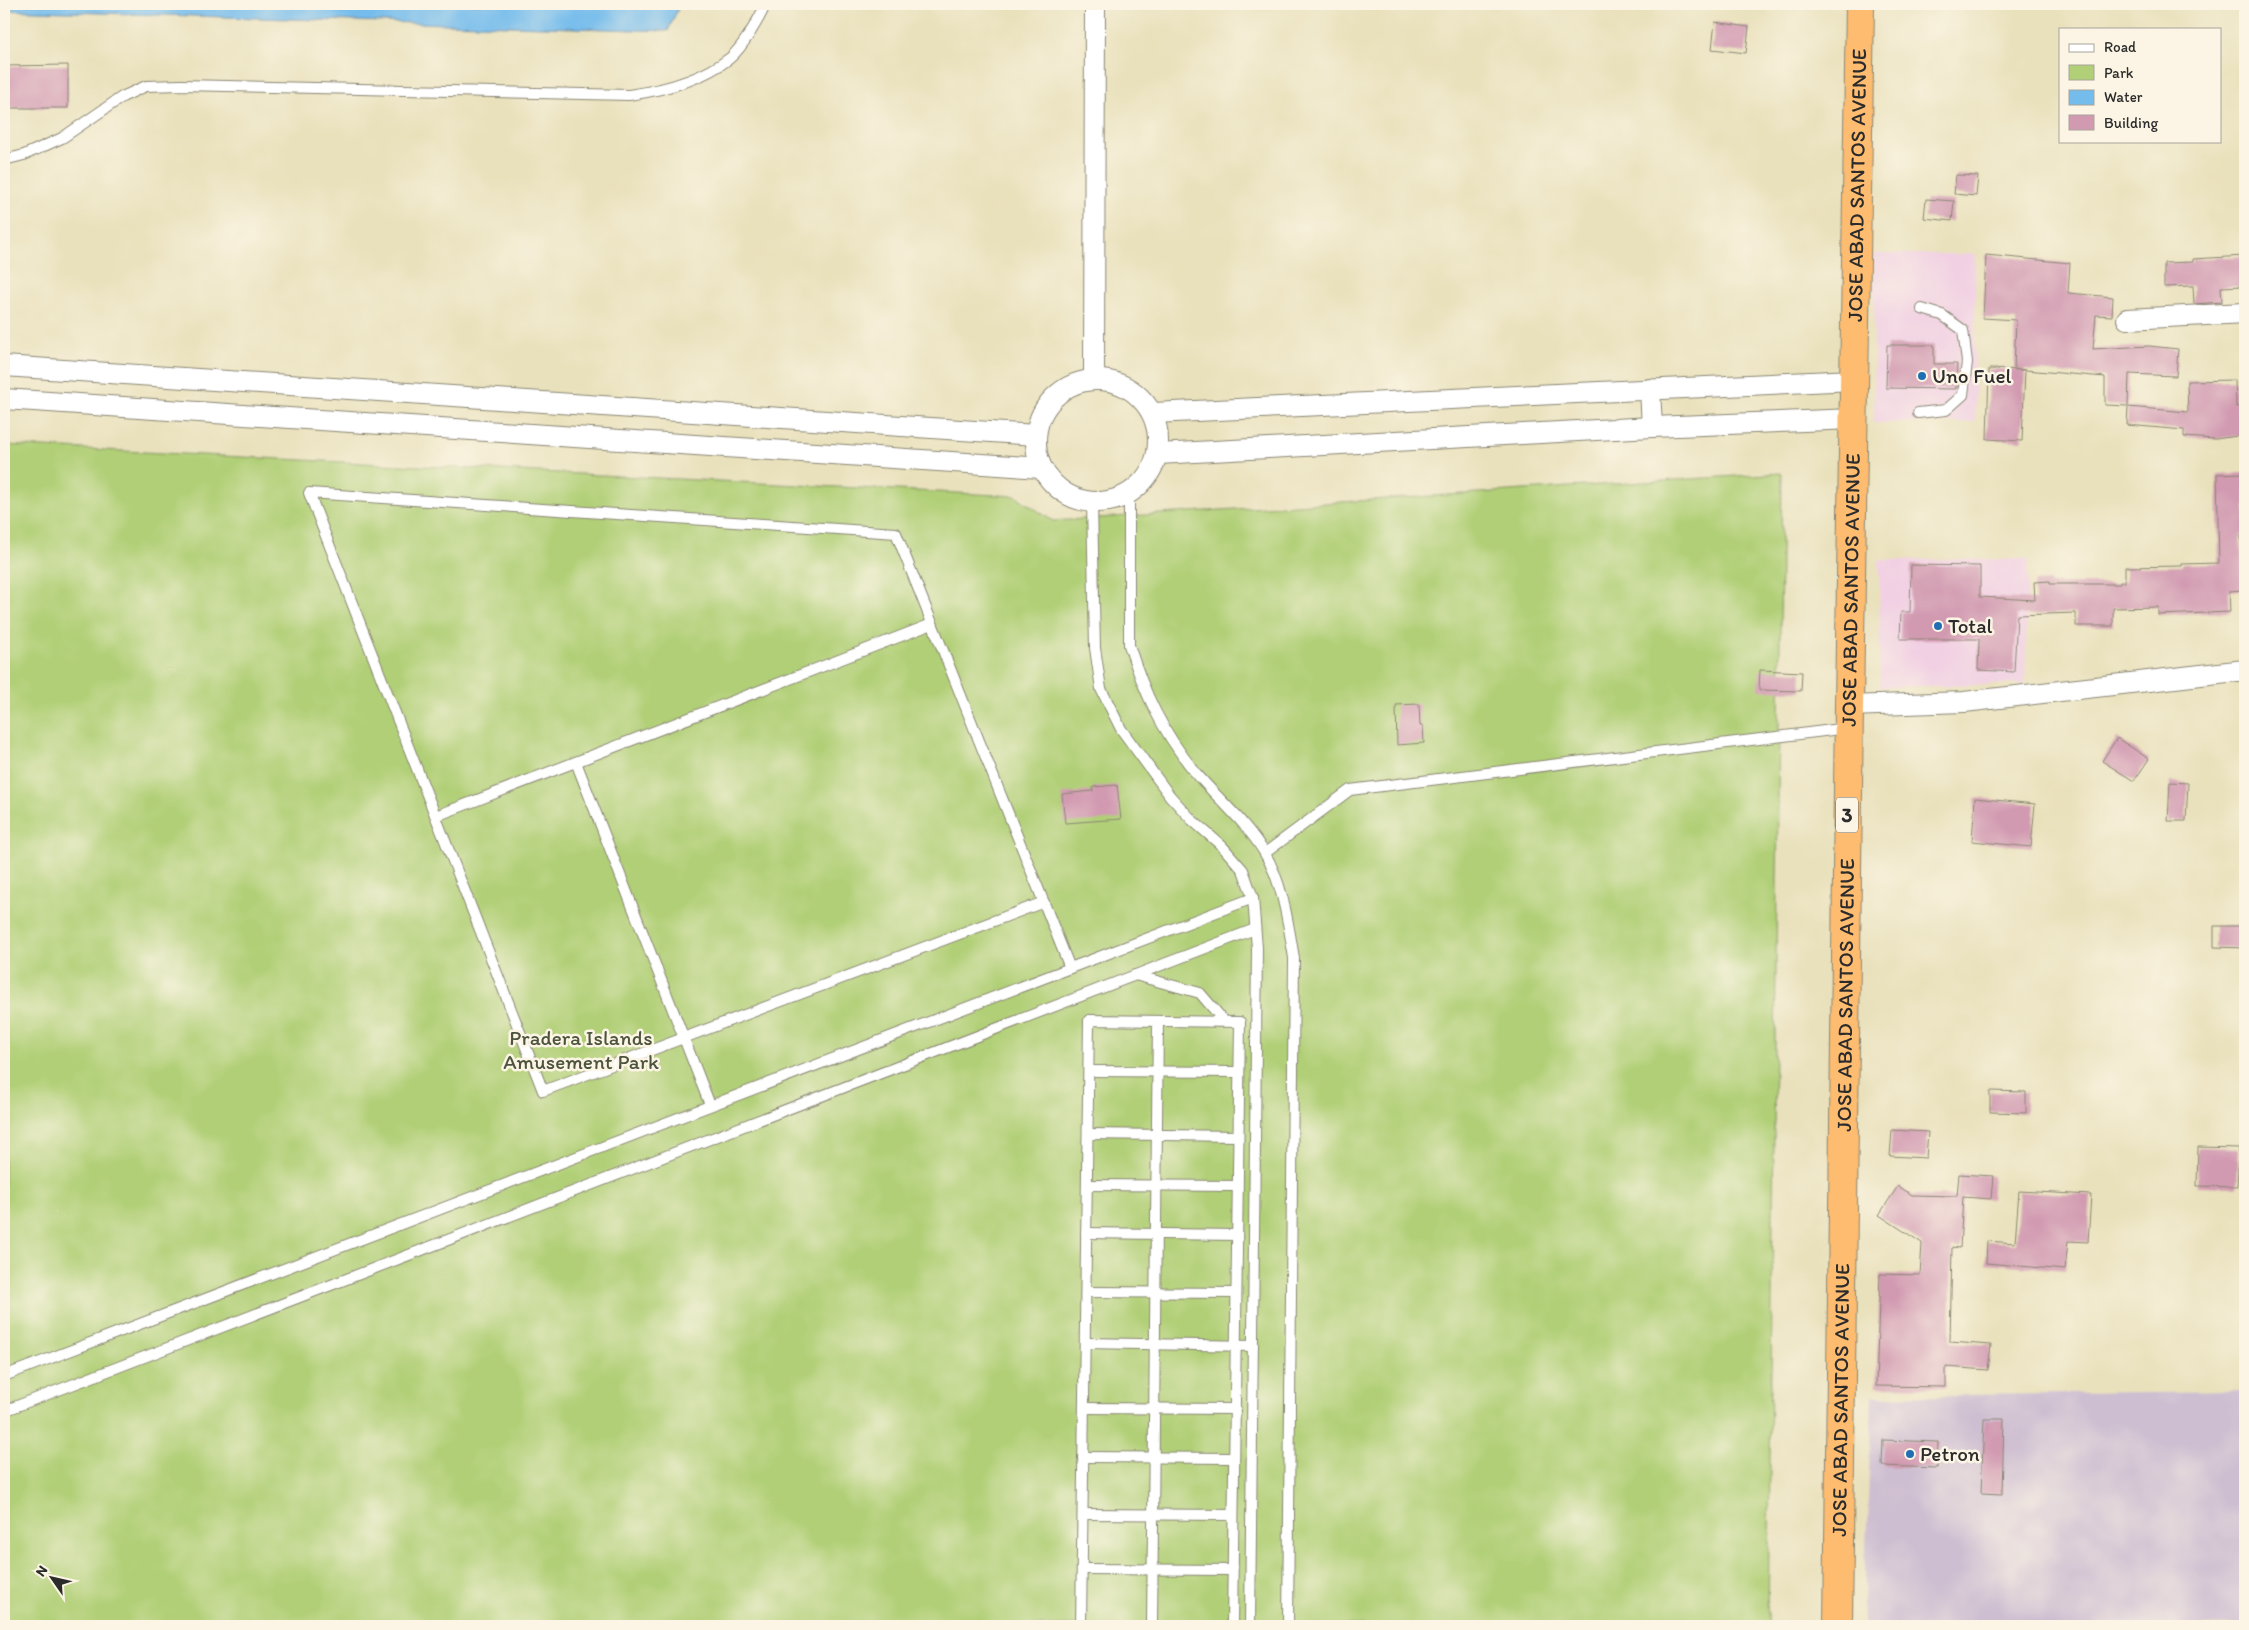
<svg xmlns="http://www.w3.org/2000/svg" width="2249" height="1630" viewBox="0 0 2249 1630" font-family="Itim,sans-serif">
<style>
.built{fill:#f1d0e3}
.industrial{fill:#cebed1}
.green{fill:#b0cf76;stroke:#6e7d50}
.water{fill:#74bcec;stroke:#50748c}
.building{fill:#d19ab1}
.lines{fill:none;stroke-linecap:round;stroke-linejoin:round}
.service-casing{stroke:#8a8674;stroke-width:12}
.minor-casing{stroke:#8a8674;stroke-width:22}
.trunk-casing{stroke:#8a8674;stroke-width:30}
.service{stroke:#fff;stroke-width:10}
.minor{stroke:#fff;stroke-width:20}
.trunk{stroke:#fdbc70;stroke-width:28}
.poi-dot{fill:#1f6fb2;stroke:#fcf5e5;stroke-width:2}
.labels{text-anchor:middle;stroke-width:5;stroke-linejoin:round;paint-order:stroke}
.shield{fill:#fcf5e5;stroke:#6a6863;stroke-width:1}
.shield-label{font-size:20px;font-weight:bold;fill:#2b2b2b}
.street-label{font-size:21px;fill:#2b2b2b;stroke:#fcf5e5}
.poi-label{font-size:21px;fill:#2b2b2b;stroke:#fcf5e5;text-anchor:start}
.park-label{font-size:21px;fill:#4c543e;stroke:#fcf5e5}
</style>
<rect width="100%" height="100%" fill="#fcf5e5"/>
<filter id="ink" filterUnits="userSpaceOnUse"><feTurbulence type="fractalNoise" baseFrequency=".02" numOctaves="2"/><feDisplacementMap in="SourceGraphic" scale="10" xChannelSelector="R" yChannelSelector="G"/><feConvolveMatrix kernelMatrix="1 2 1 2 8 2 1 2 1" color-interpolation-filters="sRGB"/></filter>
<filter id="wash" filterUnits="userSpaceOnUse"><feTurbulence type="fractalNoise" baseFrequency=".0096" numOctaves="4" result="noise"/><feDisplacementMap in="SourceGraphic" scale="20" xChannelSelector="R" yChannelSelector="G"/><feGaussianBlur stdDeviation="1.12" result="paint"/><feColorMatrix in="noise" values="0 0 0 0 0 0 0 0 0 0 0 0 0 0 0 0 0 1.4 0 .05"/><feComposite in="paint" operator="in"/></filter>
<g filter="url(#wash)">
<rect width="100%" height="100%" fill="#e9e1bc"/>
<g class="built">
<path d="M 1874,254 L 1975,254 L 1975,422 L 1874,423 Z"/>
<path d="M 2028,559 L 2025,684 L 1880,687 L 1879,560 Z"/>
</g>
<path class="industrial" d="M 2245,1392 L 2245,1626 L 1863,1626 L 1872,1396 Z"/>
<path class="green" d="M 4,445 L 1016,496 L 1053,521 L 1782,473 L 1768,1626 L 4,1626 Z"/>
<path class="water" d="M 4,4 L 680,4 L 668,31 L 4,10 Z"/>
<g id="blocks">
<g class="building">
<path d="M 1715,22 L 1749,27 L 1746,53 L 1712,49 Z"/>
<path d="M 68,65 L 68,108 L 4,108 L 4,66 Z"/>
<path d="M 1956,175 L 1978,176 L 1976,196 L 1954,194 Z"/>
<path d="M 1926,199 L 1954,201 L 1952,221 L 1924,218 Z"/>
<path d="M 1986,255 L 2070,263 L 2068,293 L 2113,297 L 2112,316 L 2096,315 L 2093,349 L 2149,346 L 2178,349 L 2176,376 L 2129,374 L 2128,406 L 2105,405 L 2105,377 L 2014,369 L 2016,320 L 1983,318 Z"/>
<path d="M 2245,256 L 2245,286 L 2221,287 L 2222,302 L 2194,304 L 2193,286 L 2164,287 L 2164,263 L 2193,262 L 2193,259 Z"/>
<path d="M 1887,345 L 1934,345 L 1934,364 L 1957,364 L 1956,389 L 1886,388 Z"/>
<path d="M 1989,369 L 2025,370 L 2022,441 L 1987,439 Z"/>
<path d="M 2235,380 L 2236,407 L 2245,406 L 2245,435 L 2215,439 L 2184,437 L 2184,430 L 2127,425 L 2128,407 L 2188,412 L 2187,381 Z"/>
<path d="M 2245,473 L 2245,535 L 2241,535 L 2243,590 L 2229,591 L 2230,612 L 2158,615 L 2158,607 L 2113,608 L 2113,626 L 2076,626 L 2076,613 L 2017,615 L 2014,672 L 1978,670 L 1979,639 L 1900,639 L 1901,612 L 1910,612 L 1911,565 L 1980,566 L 1980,597 L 2035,600 L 2034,582 L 2050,581 L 2050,584 L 2120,584 L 2120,582 L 2125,582 L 2125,567 L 2182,566 L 2182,564 L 2219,563 L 2217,474 Z"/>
<path d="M 1760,670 L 1802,672 L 1801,691 L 1759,690 Z"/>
<path d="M 1419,704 L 1420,726 L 1423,726 L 1424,743 L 1397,745 L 1396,705 Z"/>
<path d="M 2117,738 L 2149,759 L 2134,781 L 2102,761 Z"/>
<path d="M 2170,782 L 2188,783 L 2186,821 L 2168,821 Z"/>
<path d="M 1117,785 L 1121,819 L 1065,823 L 1062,794 L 1093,791 L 1093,787 Z"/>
<path d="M 1975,798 L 2035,804 L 2031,847 L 1972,841 Z"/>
<path d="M 2214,926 L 2245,926 L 2245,948 L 2214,947 Z"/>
<path d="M 1990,1091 L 2026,1092 L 2026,1113 L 1990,1112 Z"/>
<path d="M 1892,1130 L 1928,1132 L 1926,1158 L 1890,1156 Z"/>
<path d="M 2198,1147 L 2239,1148 L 2237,1187 L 2197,1186 Z"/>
<path d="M 1959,1174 L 1993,1176 L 1991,1199 L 1963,1197 L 1960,1248 L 1952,1247 L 1950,1342 L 1991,1345 L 1988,1370 L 1946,1367 L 1946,1387 L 1876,1386 L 1880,1274 L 1920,1275 L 1922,1243 L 1879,1215 L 1898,1186 L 1912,1195 L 1957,1196 Z"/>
<path d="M 2019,1191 L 2091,1195 L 2088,1242 L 2068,1241 L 2065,1270 L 1986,1263 L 1987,1241 L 2015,1243 Z"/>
<path d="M 1984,1419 L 2004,1419 L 2002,1494 L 1981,1493 Z"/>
<path d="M 1883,1440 L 1938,1442 L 1937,1468 L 1882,1466 Z"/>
</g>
</g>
</g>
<g filter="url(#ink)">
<use href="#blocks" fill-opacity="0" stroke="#8a8674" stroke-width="1"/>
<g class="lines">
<g class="service-casing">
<g id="service">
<path d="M 4,160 L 24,155 L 62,138 L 122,97 L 146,86 L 181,85 L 629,95 C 664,90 702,80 730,58 C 743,47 759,19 766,4"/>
<path d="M 1918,413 L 1946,410 L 1963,395 L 1967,362 L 1963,330 L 1942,315 L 1922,309"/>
<path d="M 1129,493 L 1129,645 C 1145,695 1162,731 1195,772 C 1218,799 1246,822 1264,852 C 1283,883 1288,923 1294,958 L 1288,1626"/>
<path d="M 1092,502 L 1095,648 L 1101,689 L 1121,729 L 1170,796 L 1192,820 L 1222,846 L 1243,870 L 1253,898 L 1257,948 L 1250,1626"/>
<path d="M 576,762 L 710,1105"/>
<path d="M 436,816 L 932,624"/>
<path d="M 1265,853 L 1350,790 L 1848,728"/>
<path d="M 1044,902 L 543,1091 L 309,493 L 896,533 L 1070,968"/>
<path d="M 1135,975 L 1200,993 L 1224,1021"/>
<path d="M 1089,1071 L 1239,1072"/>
<path d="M 1088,1134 L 1238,1136"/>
<path d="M 1087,1185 L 1237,1186"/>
<path d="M 1086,1233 L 1237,1235"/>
<path d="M 1086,1292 L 1236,1293"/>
<path d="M 1085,1343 L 1253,1346"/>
<path d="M 4,1376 L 1253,898"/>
<path d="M 1084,1408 L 1234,1409"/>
<path d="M 4,1411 L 1255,929"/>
<path d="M 1083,1457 L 1234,1458"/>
<path d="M 1083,1514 L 1233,1515"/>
<path d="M 1082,1569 L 1232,1570"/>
<path d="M 1081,1626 L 1089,1020 L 1240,1022 L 1232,1626"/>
<path d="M 1152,1626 L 1158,1021"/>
</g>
</g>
<g class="minor-casing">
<g id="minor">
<path d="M 2127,319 L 2245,313"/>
<path d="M 4,366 L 1036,435"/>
<path d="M 1094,379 L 1095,4"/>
<circle cx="1097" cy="441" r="61"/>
<path d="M 1650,389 L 1652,427"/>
<path d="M 4,399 L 1042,468"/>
<path d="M 1153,413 L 1854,380"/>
<path d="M 1158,454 L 1652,427 L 1854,419"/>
<path d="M 1849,706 L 1964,702 L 2245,670"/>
</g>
</g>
<g class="trunk-casing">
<g id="trunk">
<path id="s1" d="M 1838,1626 L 1849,706 L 1860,4"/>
</g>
</g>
<use href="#service" class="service"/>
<use href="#minor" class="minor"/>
<use href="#trunk" class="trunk"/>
</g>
</g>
<g class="poi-dot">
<circle cx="1922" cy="376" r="5"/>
<circle cx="1938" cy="626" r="5"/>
<circle cx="1910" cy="1454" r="5"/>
</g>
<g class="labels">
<rect class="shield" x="1836" y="797.5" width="22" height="35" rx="4"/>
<g class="shield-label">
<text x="1847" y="822">3</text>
</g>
<g class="street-label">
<text dy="7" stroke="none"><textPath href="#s1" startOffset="1441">JOSE ABAD SANTOS AVENUE</textPath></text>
<text dy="7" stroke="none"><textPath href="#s1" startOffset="1036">JOSE ABAD SANTOS AVENUE</textPath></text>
<text dy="7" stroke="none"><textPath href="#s1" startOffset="631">JOSE ABAD SANTOS AVENUE</textPath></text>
<text dy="7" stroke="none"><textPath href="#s1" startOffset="226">JOSE ABAD SANTOS AVENUE</textPath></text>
</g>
<g class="poi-label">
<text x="1932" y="383">Uno Fuel</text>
<text x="1948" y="633">Total</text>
<text x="1920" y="1461">Petron</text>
</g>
<g class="park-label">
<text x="581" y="1045">Pradera Islands<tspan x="581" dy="24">Amusement Park</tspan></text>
</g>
</g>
<rect width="2249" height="1630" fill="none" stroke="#fcf5e5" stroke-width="20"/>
<rect x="2059" y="28" width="162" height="115" fill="#fcf5e5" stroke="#a8a49b"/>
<rect x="2069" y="44" width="25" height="8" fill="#ffffff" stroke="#a8a49b"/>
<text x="2104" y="52" font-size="15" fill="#2b2b2b">Road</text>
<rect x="2069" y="65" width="25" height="15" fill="#b0cf76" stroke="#a8a49b"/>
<text x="2104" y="78" font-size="15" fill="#2b2b2b">Park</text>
<rect x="2069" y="90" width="25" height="15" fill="#74bcec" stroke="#a8a49b"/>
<text x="2104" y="102" font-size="15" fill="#2b2b2b">Water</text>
<rect x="2069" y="115" width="25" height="15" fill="#d19ab1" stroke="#a8a49b"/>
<text x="2104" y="128" font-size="15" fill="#2b2b2b">Building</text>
<g transform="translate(52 1578) rotate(304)" stroke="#fcf5e5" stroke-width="4" paint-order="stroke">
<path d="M0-4L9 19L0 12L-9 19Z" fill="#2b2b2b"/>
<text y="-8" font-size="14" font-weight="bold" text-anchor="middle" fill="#2b2b2b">N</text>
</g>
</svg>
